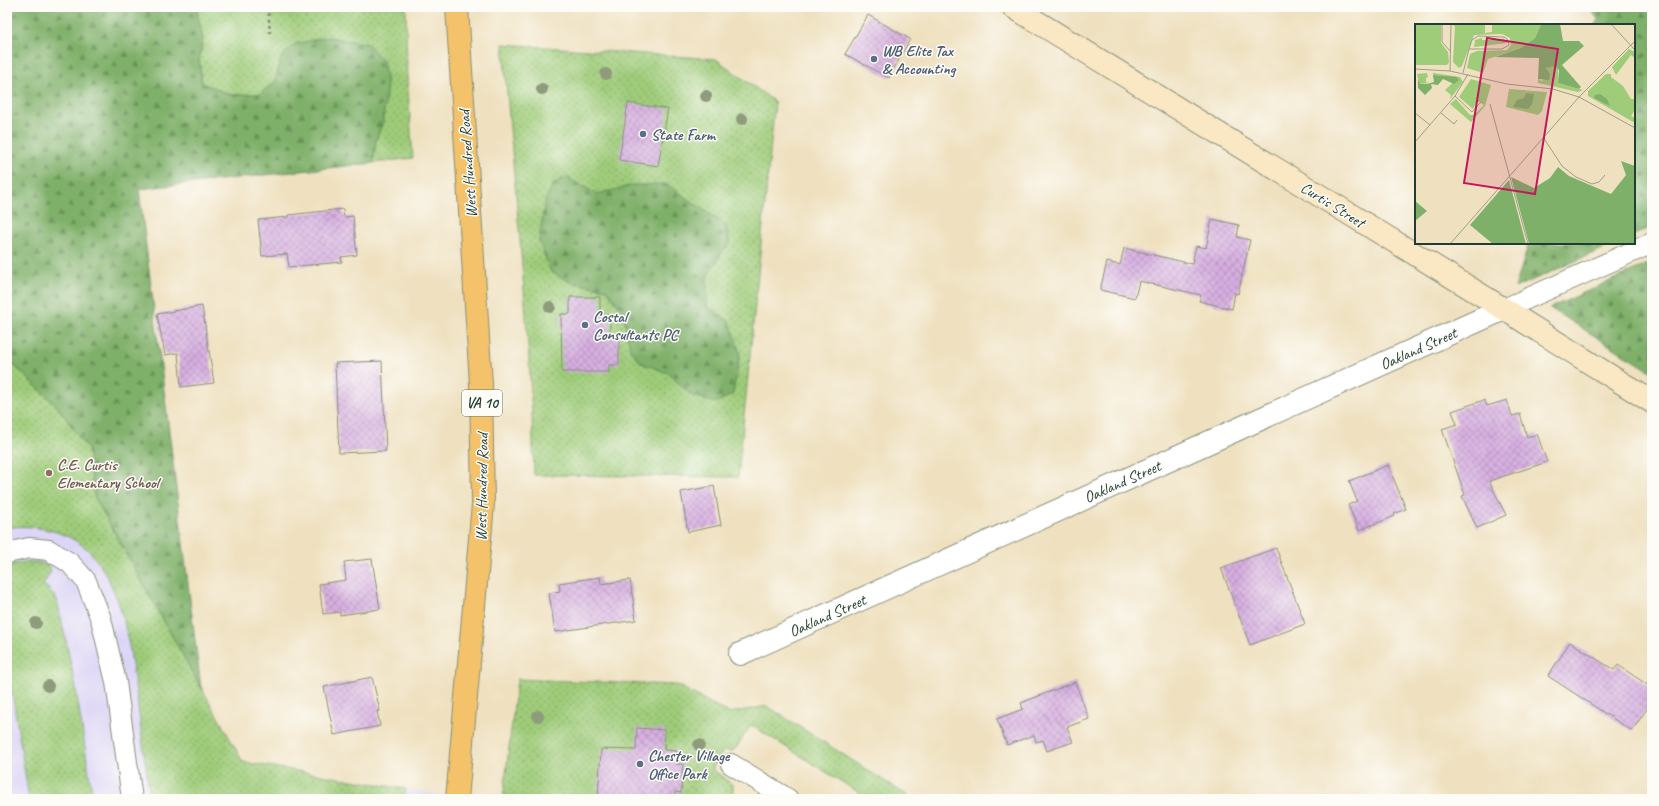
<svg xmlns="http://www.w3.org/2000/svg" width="1659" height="806" viewBox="0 0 1659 806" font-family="Caveat,sans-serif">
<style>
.built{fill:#ddd5f6}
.grass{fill:url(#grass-dots);stroke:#5f8456}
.forest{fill:url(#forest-firs);stroke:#4f764e}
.building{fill:url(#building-cross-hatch)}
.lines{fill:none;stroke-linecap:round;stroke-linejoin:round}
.lane-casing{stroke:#878f7a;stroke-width:22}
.street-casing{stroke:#878f7a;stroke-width:24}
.secondary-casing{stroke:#878f7a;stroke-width:24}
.primary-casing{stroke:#878f7a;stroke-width:24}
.path{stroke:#878f7a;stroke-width:2.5;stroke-dasharray:3 3;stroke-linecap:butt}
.lane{stroke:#fff;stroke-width:20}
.street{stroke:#fff;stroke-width:22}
.secondary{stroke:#fae7c3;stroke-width:22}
.primary{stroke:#f3c26a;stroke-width:22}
.tree{fill:#8e9b7c}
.service-dot{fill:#5c6f8a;stroke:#fdfcf7;stroke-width:1.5}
.education-dot{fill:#8d6e63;stroke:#fdfcf7;stroke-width:1.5}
.labels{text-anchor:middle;stroke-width:3;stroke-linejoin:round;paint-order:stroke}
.shield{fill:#fdfcf7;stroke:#62766e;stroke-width:1}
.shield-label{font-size:15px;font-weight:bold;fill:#1f3d34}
.service-label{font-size:16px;font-weight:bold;fill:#4e5e75;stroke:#fdfcf7;text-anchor:start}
.street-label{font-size:16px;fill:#1f3d34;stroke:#fdfcf7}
.education-label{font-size:16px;font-weight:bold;fill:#785e54;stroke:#fdfcf7;text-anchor:start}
.inset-road{fill:none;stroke:#9c9f88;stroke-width:1}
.view{fill:#c2185b;fill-opacity:0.15;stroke:#c2185b;stroke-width:2}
.inset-edge{fill:none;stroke:#1f3d34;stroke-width:2}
</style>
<defs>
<pattern id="grass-dots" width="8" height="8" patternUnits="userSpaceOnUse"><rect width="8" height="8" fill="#9fcc79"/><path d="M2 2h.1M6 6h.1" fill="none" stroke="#81a764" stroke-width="1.8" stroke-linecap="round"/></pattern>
<pattern id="forest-firs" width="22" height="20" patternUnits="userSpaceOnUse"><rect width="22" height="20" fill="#7fb069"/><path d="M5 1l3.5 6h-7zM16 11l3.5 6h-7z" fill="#679057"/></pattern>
<pattern id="building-cross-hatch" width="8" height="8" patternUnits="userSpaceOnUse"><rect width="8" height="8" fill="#d7afe1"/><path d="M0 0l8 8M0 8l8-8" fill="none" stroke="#ae90b7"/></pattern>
</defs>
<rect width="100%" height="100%" fill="#fdfcf7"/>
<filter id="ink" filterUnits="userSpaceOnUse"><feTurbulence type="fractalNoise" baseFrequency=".025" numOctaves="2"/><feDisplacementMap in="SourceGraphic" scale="8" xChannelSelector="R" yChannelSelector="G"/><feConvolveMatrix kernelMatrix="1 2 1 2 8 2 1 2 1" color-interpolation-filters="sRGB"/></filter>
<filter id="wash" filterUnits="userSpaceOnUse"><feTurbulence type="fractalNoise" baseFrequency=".012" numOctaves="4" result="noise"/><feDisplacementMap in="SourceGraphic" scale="16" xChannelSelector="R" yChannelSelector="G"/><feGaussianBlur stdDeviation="0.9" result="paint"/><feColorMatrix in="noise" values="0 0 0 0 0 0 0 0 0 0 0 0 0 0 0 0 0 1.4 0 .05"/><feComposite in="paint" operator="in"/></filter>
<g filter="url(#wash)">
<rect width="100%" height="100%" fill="#efe1c0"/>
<path class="built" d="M 7,165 L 94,496 L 243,762 L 455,797 L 455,799 L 7,799 Z"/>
<g class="grass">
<path d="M 196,7 L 406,7 L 407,77 L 413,158 L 373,163 L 376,140 L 383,121 L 282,56 L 275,81 L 260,94 L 231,95 L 202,83 L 199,59 L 203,39 Z"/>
<path d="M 503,44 L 716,59 L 775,102 L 738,477 L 534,475 C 531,331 514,187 503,44 Z"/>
<path d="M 7,358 L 57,406 L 89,450 L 94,496 L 243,762 L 406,789 L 405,799 L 150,799 C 146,766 141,733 137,699 C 130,652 126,600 97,561 C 94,557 91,552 87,549 C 77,540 62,533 49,530 C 36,527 21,525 7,528 Z"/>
<path d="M 23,562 L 38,562 L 49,566 L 51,571 L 43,585 L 48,588 L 57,600 L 75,683 L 93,799 L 29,799 L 7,661 L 7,566 Z"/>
<path d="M 517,679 L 677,685 L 729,713 L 767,706 L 913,799 L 869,799 L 751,725 L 736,748 L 731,752 L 724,750 L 712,769 L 733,785 L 733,791 L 728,799 L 503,799 Z"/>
</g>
<g class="forest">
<path d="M 7,7 L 196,7 L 203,39 L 199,59 L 202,83 L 231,95 L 260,94 L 275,81 L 282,56 L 295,44 L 328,37 L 368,44 L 383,61 L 387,83 L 383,121 L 376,140 L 373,163 L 139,189 L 201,688 L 94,496 L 88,449 L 57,406 L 7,358 Z"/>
<path d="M 1588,7 L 1652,7 L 1652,227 L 1634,235 L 1634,25 L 1596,25 L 1598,19 Z"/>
<path d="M 566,177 L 597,194 L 634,185 L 666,184 L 726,225 L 730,243 L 721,254 L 707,277 L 707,306 L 730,322 L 740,354 L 733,394 L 715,403 L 691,395 L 668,373 L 641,363 L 630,349 L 623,311 L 606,289 L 572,283 L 551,272 L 539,241 L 545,201 L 553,184 Z"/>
<path d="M 1529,243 L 1616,243 L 1515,288 Z"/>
<path d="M 1652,262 L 1652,372 L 1550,308 Z"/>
</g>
<g id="blocks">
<g class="building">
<path d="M 868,15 L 910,39 L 889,78 L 845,54 Z"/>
<path d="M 628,103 L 668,109 L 658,166 L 619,160 Z"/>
<path d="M 343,209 L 344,217 L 353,216 L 357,255 L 341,257 L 342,262 L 289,267 L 287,254 L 262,256 L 258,220 L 288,217 L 288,215 Z"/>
<path d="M 1212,219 L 1239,225 L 1237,237 L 1250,240 L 1238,294 L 1235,293 L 1232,309 L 1199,301 L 1201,295 L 1139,281 L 1135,298 L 1100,290 L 1107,262 L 1120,265 L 1124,248 L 1192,264 L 1196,246 L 1206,248 Z"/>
<path d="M 570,297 L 600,297 L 600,315 L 610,315 L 610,335 L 619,335 L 619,365 L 609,365 L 609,372 L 562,372 L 561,314 L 570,314 Z"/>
<path d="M 202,306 L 214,383 L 181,387 L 178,353 L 165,355 L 157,314 Z"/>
<path d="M 382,361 L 386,451 L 339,453 L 335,363 Z"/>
<path d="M 1484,400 L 1487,406 L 1507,400 L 1512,416 L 1520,414 L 1527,437 L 1537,434 L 1547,462 L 1489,481 L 1506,515 L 1477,528 L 1462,496 L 1465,495 L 1442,429 L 1457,424 L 1452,411 Z"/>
<path d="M 1388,465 L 1406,509 L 1394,514 L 1395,516 L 1359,530 L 1348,505 L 1357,501 L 1349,481 Z"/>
<path d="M 714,486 L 721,525 L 688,532 L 681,492 Z"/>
<path d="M 1276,548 L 1305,624 L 1250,645 L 1221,568 Z"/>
<path d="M 372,559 L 380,609 L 340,615 L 340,612 L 323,614 L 319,584 L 346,580 L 344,562 Z"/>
<path d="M 600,577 L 601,584 L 630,580 L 636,620 L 555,632 L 549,593 L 560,591 L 559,583 Z"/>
<path d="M 1570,642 L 1614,670 L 1618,665 L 1652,688 L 1652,701 L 1632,731 L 1548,676 Z"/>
<path d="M 372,677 L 380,711 L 377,711 L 380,726 L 334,735 L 324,687 Z"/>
<path d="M 1075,682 L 1089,719 L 1067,727 L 1073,742 L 1047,751 L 1043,740 L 1036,742 L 1034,735 L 1007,745 L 997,719 L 1023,709 L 1021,703 Z"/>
<path d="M 637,728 L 665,730 L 664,750 L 677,751 L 676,764 L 683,764 L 681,793 L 675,792 L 675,799 L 598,799 L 601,749 L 636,750 Z"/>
</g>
</g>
</g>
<g filter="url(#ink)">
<use href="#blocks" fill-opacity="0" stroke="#878f7a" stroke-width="1"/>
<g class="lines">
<g class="lane-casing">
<g id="lane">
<path d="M 1504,309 L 1652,243"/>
<path d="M 7,553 L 29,548 L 49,550 L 70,563 L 86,581 L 101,619 L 116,682 L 132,799"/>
<path d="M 731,764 L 788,799"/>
</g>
</g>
<g class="street-casing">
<path id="street" d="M 740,654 L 1504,309"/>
</g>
<g class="secondary-casing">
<path id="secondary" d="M 1013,7 L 1504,309 L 1652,402"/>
</g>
<g class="primary-casing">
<path id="primary" d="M 457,799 L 483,504 L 481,384 L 457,7"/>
</g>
<path class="path" d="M 268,7 L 270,33"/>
<use href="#lane" class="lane"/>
<use href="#street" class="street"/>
<use href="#secondary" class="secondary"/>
<use href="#primary" class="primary"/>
</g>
<g class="tree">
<circle cx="606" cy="74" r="6"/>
<circle cx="542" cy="89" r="6"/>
<circle cx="706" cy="96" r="6"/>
<circle cx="742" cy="119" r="6"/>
<circle cx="550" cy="307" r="6"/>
<circle cx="36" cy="623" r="6"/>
<circle cx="48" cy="686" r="6"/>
<circle cx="538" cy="716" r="6"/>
<circle cx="699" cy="745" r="6"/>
</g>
</g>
<g class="service-dot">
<circle cx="874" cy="59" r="4"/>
<circle cx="643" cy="134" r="4"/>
<circle cx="585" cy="325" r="4"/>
<circle cx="640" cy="764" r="4"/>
</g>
<circle class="education-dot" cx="49" cy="473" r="4"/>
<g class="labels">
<rect class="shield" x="462" y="390" width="40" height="26" rx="3"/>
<g class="shield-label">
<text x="482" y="408">VA 10</text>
</g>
<g class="service-label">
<text x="882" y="56">WB Elite Tax<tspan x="882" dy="18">&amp; Accounting</tspan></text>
<text x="651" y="140">State Farm</text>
<text x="593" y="322">Costal<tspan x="593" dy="18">Consultants PC</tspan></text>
<text x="648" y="761">Chester Village<tspan x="648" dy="18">Office Park</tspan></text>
</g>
<g class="street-label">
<text transform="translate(467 164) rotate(-94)" y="6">West Hundred Road</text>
<text transform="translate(1333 204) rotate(32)" y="6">Curtis Street</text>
<text transform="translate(1418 348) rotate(-24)" y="6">Oakland Street</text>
<text transform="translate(1122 481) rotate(-24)" y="6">Oakland Street</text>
<text transform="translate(481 487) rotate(-89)" y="6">West Hundred Road</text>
<text transform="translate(827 615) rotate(-24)" y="6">Oakland Street</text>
</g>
<g class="education-label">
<text x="57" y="470">C.E. Curtis<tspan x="57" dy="18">Elementary School</tspan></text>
</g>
</g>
<g transform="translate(1415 24)">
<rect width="220" height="220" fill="#efe1c0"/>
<path d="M 0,0 L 26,0 L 26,19 L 33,28 L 34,38 L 32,41 L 0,41 ZM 38,0 L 70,0 L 70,9 L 77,8 L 77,0 L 126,0 L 120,14 L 106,24 L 73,35 L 68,49 L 52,44 L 55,30 L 62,27 L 92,26 L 96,21 L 95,14 L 87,10 L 59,11 L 47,42 L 44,44 L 38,38 L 40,3 ZM 67,14 L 67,16 L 86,16 L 88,14 L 93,19 L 59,23 L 60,16 ZM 214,25 L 220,28 L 220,34 L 216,31 L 201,51 L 197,43 ZM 133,41 L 143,43 L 143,59 L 168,66 L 163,68 L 123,59 L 123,55 L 127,57 L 134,49 L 131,46 ZM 12,49 L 13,53 L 11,54 L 11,58 L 14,59 L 4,60 L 2,50 ZM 18,49 L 45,53 L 48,58 L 35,75 L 36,71 L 30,66 L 43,54 L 19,51 L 18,54 ZM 191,50 L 196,50 L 196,53 L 208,62 L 216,75 L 220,75 L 220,86 L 216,92 L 220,94 L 220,99 L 173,72 L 173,67 ZM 56,55 L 76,61 L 70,82 L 56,98 L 35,80 L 41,75 L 55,91 L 59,91 L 69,81 L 62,77 L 58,85 L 44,73 ZM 94,65 L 132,68 L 127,87 L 123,91 L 91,83 Z" fill="#9fcc79"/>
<path d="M 126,0 L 145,0 L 148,17 L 164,17 L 169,22 L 147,41 L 166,63 L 164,65 L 143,59 L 144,46 L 140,42 L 131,44 L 135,50 L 134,56 L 123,55 L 124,34 L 80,33 L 106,24 L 120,14 ZM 18,51 L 42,53 L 44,56 L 39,60 L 28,55 L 23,61 L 16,60 L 17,64 L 10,71 L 3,64 L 3,55 L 5,60 L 12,60 L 19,58 ZM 111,69 L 119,70 L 117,80 L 113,85 L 98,83 L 102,76 L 109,74 ZM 185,70 L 192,75 L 195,82 L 179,74 L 180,71 ZM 206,137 L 220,142 L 220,220 L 114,220 L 96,153 L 119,164 L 135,154 L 143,143 L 154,152 L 196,170 L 211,151 ZM 94,156 L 111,220 L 78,220 L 55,201 ZM 0,177 L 12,187 L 0,197 Z" fill="#7fb069"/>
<path d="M 0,0 L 18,0 L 19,6 L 0,12 ZM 18,10 L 23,25 L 0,33 L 0,15 Z" fill="#9fcc79"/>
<path class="inset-road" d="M 27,0 L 27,18 L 36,28M 196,0 L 220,26M 63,12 L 89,13 L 93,16 L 94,21 L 87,25 L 54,25 L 57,16 ZM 0,45 L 35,47 L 92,60 L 138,65 L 164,73 L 220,104M 35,47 L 36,0M 48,49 L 54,25M 40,72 L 57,88 L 66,78M 75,80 L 113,220M 0,89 L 15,101M 26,89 L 39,100 L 42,96M 128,113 L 147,142 L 161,153 L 177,160 L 184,158 L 190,151M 0,118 L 40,72 L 53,50M 35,220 L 164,73 L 220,17"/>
<path class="view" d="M 72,14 L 143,25 L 120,170 L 49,159 Z"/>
<rect width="220" height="220" class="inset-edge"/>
</g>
<rect width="1659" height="806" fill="none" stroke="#fdfcf7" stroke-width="24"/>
</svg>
